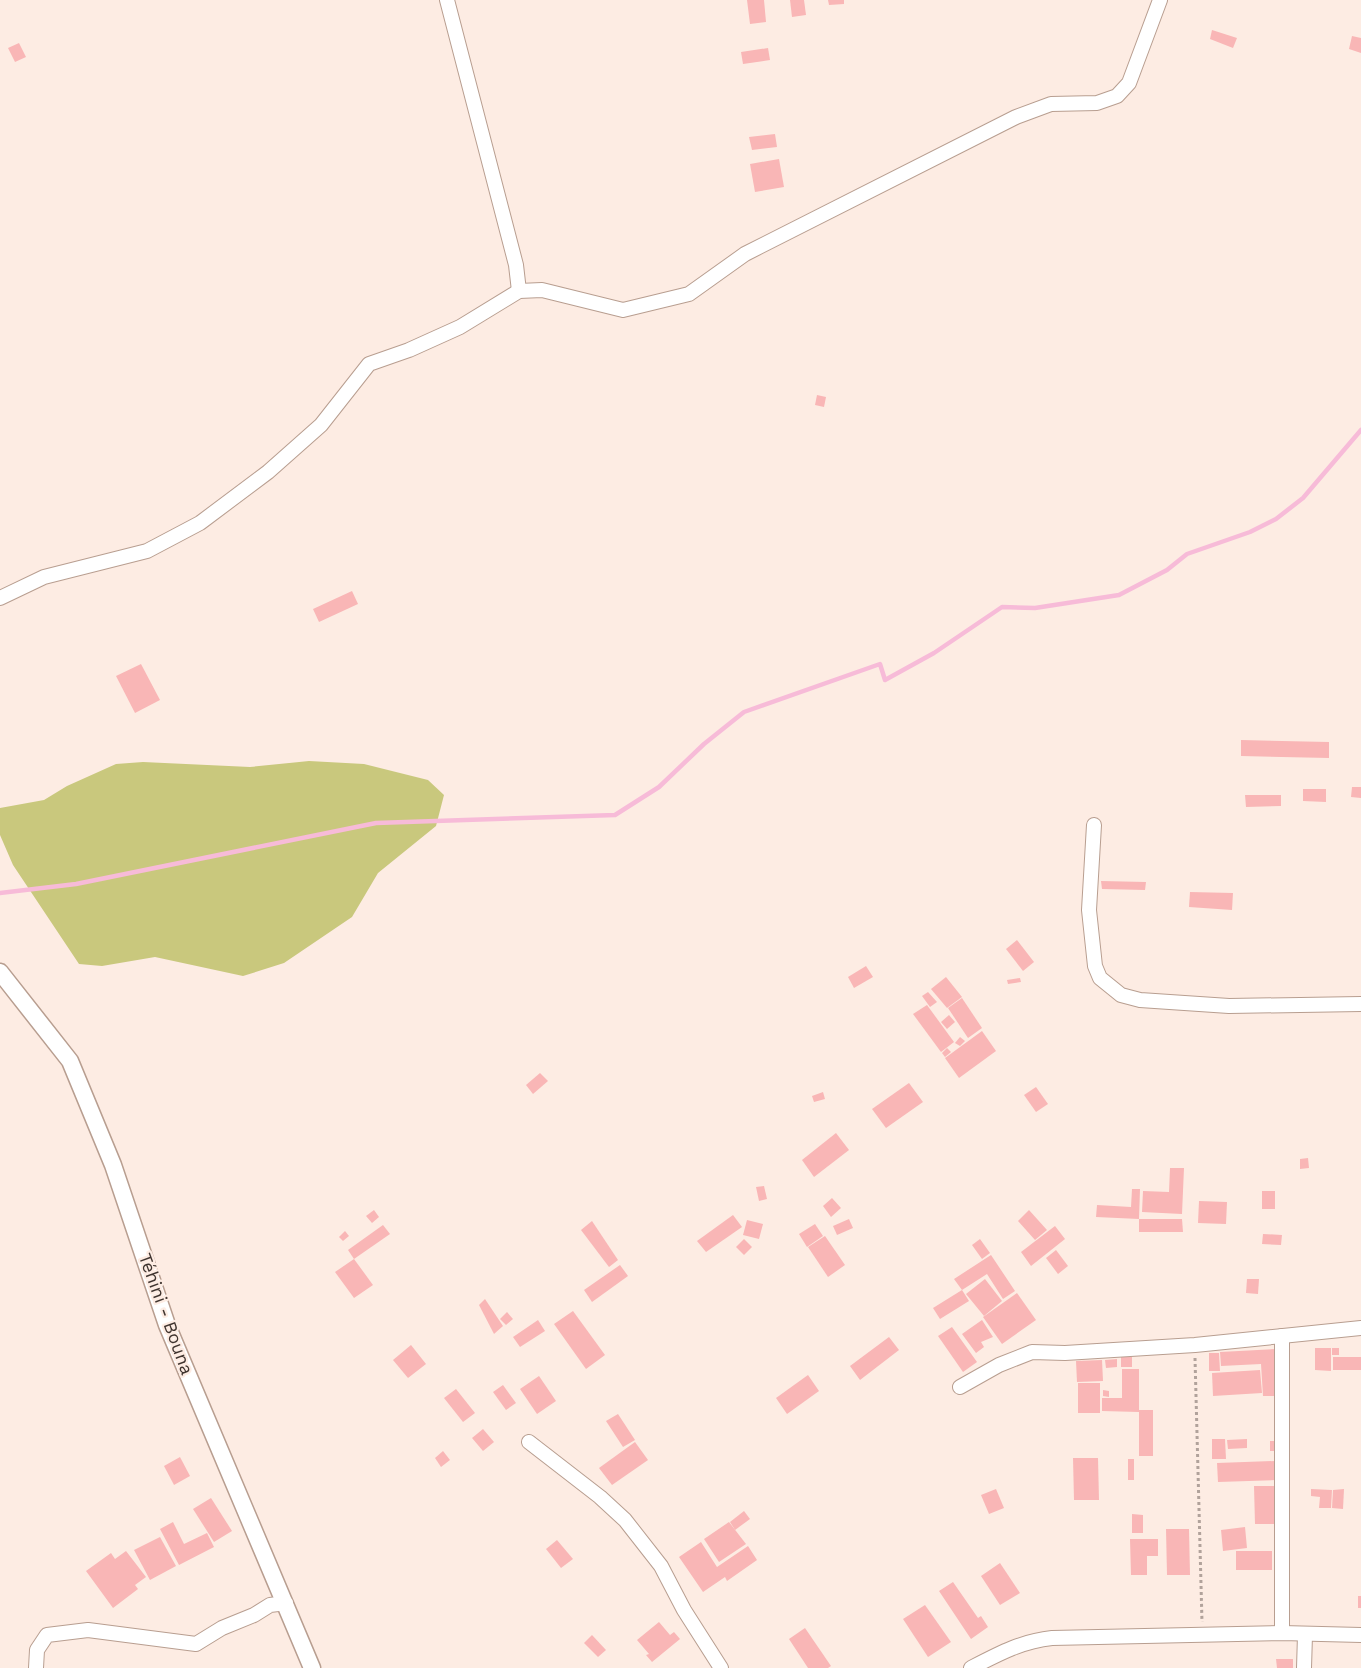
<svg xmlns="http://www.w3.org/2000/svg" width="1361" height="1668" viewBox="0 0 1361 1668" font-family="'Work Sans',sans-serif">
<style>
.green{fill:#c9c87d}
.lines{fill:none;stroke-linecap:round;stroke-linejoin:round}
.stream{stroke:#f7bbd8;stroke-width:4.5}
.building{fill:#f9b6b6}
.minor-casing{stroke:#b89e90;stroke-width:16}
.tertiary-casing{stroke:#b89e90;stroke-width:19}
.path{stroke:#b1a29b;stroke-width:3;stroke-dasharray:3 3;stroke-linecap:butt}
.minor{stroke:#fff;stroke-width:14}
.tertiary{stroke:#fff;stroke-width:16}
.labels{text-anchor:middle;stroke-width:4.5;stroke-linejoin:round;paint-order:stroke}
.street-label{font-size:18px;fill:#3f342f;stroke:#fdece3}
</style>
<rect width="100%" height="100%" fill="#fdece3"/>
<path class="green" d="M 309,761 L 364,764 L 428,780 L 444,795 L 436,826 L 378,873 L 352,917 L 284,963 L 243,976 L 155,957 L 102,966 L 79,964 L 13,865 L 0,835 L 0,808 L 44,800 L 67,786 L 116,764 L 143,762 L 250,767 Z"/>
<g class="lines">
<path class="stream" d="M 0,893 L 76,884 L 376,823 L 615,815 L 659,787 L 704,744 L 744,712 L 880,664 L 885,680 L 934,653 L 1002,607 L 1035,608 L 1119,595 L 1167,570 L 1187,554 L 1250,532 L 1276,519 L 1303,498 L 1361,430"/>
</g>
<g class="building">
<path d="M 747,0 L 764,0 L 766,22 L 750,24 Z"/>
<path d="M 790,0 L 804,0 L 806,15 L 792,17 Z"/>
<path d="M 828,0 L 844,0 L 844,4 L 829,5 Z"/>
<path d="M 1212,30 L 1237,38 L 1233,48 L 1210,39 Z"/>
<path d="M 1352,36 L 1361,38 L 1361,53 L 1349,49 Z"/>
<path d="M 19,43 L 26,57 L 15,62 L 8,48 Z"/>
<path d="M 768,48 L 770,60 L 743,64 L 741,52 Z"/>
<path d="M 775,134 L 777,147 L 752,150 L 749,137 Z"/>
<path d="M 779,159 L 784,187 L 755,192 L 750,164 Z"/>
<path d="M 817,395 L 826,397 L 824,407 L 815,405 Z"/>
<path d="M 352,591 L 358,604 L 319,622 L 313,609 Z"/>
<path d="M 141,664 L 160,700 L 135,713 L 116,676 Z"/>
<path d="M 1241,740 L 1329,742 L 1329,758 L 1241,756 Z"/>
<path d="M 1352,787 L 1361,787 L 1361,798 L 1351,797 Z"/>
<path d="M 1303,789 L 1326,789 L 1326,802 L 1303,801 Z"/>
<path d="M 1245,795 L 1281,795 L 1281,806 L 1246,807 Z"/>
<path d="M 1101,881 L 1146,882 L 1145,890 L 1102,889 Z"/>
<path d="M 1190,892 L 1233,893 L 1232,910 L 1189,907 Z"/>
<path d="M 1017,940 L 1034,962 L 1023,971 L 1006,949 Z"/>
<path d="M 866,966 L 873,977 L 854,988 L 848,977 Z"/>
<path d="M 946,977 L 962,997 L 947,1008 L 931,989 Z"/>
<path d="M 1020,978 L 1021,982 L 1008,984 L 1007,980 Z"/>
<path d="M 928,992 L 937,1002 L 930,1007 L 922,996 Z"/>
<path d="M 962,998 L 982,1028 L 968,1038 L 948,1008 Z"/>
<path d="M 927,1005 L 954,1042 L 941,1052 L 913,1014 Z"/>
<path d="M 949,1015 L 955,1022 L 947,1029 L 941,1022 Z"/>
<path d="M 982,1031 L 996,1051 L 959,1078 L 945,1058 Z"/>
<path d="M 960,1037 L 965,1041 L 960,1046 L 955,1043 Z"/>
<path d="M 947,1048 L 951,1052 L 945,1057 L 942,1053 Z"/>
<path d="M 540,1073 L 548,1081 L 533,1094 L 526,1085 Z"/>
<path d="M 909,1083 L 923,1102 L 886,1128 L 872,1109 Z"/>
<path d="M 1036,1087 L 1048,1104 L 1036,1112 L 1024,1095 Z"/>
<path d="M 823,1092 L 825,1099 L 814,1102 L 812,1096 Z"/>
<path d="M 836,1133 L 849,1150 L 814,1177 L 802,1160 Z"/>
<path d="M 1308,1158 L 1309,1168 L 1300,1169 L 1300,1159 Z"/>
<path d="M 1170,1168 L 1184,1168 L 1182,1214 L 1142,1212 L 1143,1191 L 1169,1192 Z"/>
<path d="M 764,1186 L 767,1199 L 759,1201 L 756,1187 Z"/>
<path d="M 1132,1189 L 1140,1189 L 1139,1219 L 1096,1217 L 1097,1205 L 1131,1207 Z"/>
<rect x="1262" y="1191" width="13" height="18"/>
<path d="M 832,1198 L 841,1208 L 831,1217 L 823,1206 Z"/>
<path d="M 1199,1201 L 1227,1202 L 1226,1224 L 1198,1223 Z"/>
<path d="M 374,1210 L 379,1217 L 372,1223 L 366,1216 Z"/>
<path d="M 1029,1210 L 1047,1230 L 1035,1240 L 1018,1221 Z"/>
<path d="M 733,1215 L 742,1227 L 706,1252 L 697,1241 Z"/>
<path d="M 849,1219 L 853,1228 L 837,1235 L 833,1226 Z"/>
<path d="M 1139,1219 L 1182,1219 L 1183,1232 L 1139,1232 Z"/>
<path d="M 747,1220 L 763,1224 L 759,1239 L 743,1235 Z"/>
<path d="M 592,1221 L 618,1260 L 609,1267 L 581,1230 Z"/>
<path d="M 815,1224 L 823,1236 L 807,1247 L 799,1234 Z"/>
<path d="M 383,1225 L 390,1234 L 354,1259 L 348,1250 Z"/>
<path d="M 1055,1226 L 1065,1239 L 1031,1266 L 1021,1252 Z"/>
<path d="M 345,1231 L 349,1236 L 343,1241 L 339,1237 Z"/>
<path d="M 1263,1234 L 1282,1235 L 1281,1245 L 1262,1244 Z"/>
<path d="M 825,1236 L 845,1265 L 828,1277 L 808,1247 Z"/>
<path d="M 744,1239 L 752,1247 L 744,1255 L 736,1247 Z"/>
<path d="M 980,1239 L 990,1253 L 982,1259 L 972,1245 Z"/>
<path d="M 1056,1250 L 1068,1266 L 1058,1274 L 1046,1258 Z"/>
<path d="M 991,1255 L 1015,1291 L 1003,1299 L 987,1274 L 962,1290 L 954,1279 Z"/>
<path d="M 354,1259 L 373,1285 L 354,1298 L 335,1272 Z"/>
<path d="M 620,1265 L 628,1276 L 592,1302 L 584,1290 Z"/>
<path d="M 985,1279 L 1002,1301 L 984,1316 L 966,1294 Z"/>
<path d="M 1247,1279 L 1259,1279 L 1258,1294 L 1246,1293 Z"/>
<path d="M 962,1290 L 969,1301 L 940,1319 L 933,1308 Z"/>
<path d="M 1017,1293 L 1036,1320 L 1002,1344 L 983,1317 Z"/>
<path d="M 485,1299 L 503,1326 L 494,1334 L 479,1305 Z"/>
<path d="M 573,1311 L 605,1355 L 586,1369 L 554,1324 Z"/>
<path d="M 507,1312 L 513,1319 L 506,1325 L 500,1319 Z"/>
<path d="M 538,1320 L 545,1331 L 520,1347 L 513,1337 Z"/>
<path d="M 982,1320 L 993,1337 L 981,1342 L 984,1347 L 976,1353 L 962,1334 Z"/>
<path d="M 952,1327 L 977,1362 L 963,1372 L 938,1336 Z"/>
<path d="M 889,1337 L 899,1350 L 860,1380 L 850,1366 Z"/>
<path d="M 411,1345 L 426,1364 L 408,1378 L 393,1360 Z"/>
<path d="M 1315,1348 L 1331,1348 L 1331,1371 L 1315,1370 Z"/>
<rect x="1332" y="1348" width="7" height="7"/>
<path d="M 1276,1349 L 1279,1396 L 1263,1396 L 1261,1364 L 1221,1366 L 1220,1352 Z"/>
<path d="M 1209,1353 L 1219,1353 L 1220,1371 L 1209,1371 Z"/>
<rect x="1121" y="1357" width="11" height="10"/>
<rect x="1333" y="1357" width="28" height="13"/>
<path d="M 1117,1359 L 1117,1367 L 1106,1368 L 1105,1360 Z"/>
<path d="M 1102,1360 L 1103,1381 L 1077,1382 L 1076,1361 Z"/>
<path d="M 1122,1369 L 1139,1369 L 1139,1412 L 1102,1411 L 1102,1398 L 1122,1398 Z"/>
<path d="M 1260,1370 L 1262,1393 L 1213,1396 L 1212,1373 Z"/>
<path d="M 808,1375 L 819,1391 L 787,1414 L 776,1398 Z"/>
<path d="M 539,1376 L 556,1401 L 537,1414 L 520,1389 Z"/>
<rect x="1078" y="1383" width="22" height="30"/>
<path d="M 503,1385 L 516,1403 L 506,1410 L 493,1392 Z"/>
<path d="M 456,1389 L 475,1413 L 463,1422 L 444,1398 Z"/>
<path d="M 1103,1390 L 1109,1391 L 1109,1397 L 1103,1396 Z"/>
<rect x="1139" y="1410" width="14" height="46"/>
<path d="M 618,1414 L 635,1440 L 623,1447 L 606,1421 Z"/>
<path d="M 483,1429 L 494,1442 L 483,1451 L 472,1438 Z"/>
<path d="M 1212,1439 L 1225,1439 L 1226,1459 L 1212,1459 Z"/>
<path d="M 1247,1439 L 1247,1448 L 1228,1449 L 1227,1440 Z"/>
<path d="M 1270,1441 L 1279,1441 L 1280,1451 L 1270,1451 Z"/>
<path d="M 635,1442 L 648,1460 L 612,1485 L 599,1468 Z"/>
<path d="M 443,1451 L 450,1460 L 441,1467 L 435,1458 Z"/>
<path d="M 180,1457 L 190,1476 L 174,1485 L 164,1466 Z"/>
<path d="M 1073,1458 L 1098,1458 L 1099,1500 L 1074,1500 Z"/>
<rect x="1128" y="1459" width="6" height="21"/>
<path d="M 1275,1461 L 1276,1480 L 1218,1482 L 1217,1463 Z"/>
<path d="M 1254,1486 L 1276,1486 L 1277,1524 L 1255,1524 Z"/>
<path d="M 996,1489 L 1004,1508 L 989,1514 L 981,1495 Z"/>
<path d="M 1311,1489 L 1332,1490 L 1331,1508 L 1319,1508 L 1320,1497 L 1311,1496 Z"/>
<path d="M 1344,1489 L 1343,1509 L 1332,1508 L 1333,1490 Z"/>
<path d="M 211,1498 L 232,1531 L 214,1542 L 193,1509 Z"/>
<path d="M 744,1511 L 750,1519 L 735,1530 L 730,1522 Z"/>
<path d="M 1132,1514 L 1143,1515 L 1143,1533 L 1132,1533 Z"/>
<path d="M 173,1522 L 184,1544 L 207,1533 L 214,1547 L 179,1565 L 160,1529 Z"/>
<path d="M 729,1522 L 746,1544 L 719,1562 L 704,1539 Z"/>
<path d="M 1245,1527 L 1247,1548 L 1223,1551 L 1221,1530 Z"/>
<path d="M 1166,1529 L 1189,1529 L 1190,1575 L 1167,1575 Z"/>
<path d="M 160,1537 L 176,1566 L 150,1580 L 134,1550 Z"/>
<path d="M 1130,1539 L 1158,1539 L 1158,1556 L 1147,1556 L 1147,1575 L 1131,1575 Z"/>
<path d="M 557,1540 L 573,1559 L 561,1568 L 546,1549 Z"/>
<path d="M 701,1542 L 717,1567 L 748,1546 L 757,1560 L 727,1581 L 725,1577 L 703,1592 L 679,1557 Z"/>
<path d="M 126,1551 L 146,1577 L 135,1585 L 138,1589 L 113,1608 L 86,1571 L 111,1553 L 115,1559 Z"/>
<rect x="1236" y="1551" width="36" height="19"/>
<path d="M 1000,1563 L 1020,1593 L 1000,1605 L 981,1576 Z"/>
<path d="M 953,1582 L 978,1618 L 981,1616 L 988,1627 L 971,1639 L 939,1591 Z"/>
<rect x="1358" y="1596" width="3" height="12"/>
<path d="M 925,1605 L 951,1642 L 928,1657 L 903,1619 Z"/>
<path d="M 659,1622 L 670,1635 L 674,1632 L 680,1639 L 652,1662 L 646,1655 L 649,1654 L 637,1640 Z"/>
<path d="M 805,1628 L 831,1666 L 828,1668 L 808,1668 L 789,1639 Z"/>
<path d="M 592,1635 L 606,1650 L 598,1657 L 584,1643 Z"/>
<path d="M 1276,1659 L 1293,1659 L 1293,1668 L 1277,1668 Z"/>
</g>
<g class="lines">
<g class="minor-casing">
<g id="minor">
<path d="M 447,0 L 516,265 L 519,291"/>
<path d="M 0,598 L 44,577 L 147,551 L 200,523 L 268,472 L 321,425 L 369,364 L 409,350 L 460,327 L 519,291 L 542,290 L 623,310 L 689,294 L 745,254 L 1016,117 L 1051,104 L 1097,103 L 1117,96 L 1129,83 L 1160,0"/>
<path d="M 1094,825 L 1089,910 L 1095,966 L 1100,978 L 1121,995 L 1140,1000 L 1229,1006 L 1361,1004"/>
<path d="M 1282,1336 L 1282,1633"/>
<path d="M 960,1387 L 999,1365 L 1032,1352 L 1065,1353 L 1195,1345 L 1361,1328"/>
<path d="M 529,1442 L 600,1497 L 625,1520 L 661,1566 L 684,1610 L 721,1668"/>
<path d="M 36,1668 L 37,1650 L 47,1635 L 88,1630 L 196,1644 L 222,1628 L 254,1615 L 270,1605 L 286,1603"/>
<path d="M 971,1668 C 998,1654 1022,1641 1052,1638 L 1282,1633 L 1361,1635"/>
<path d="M 1304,1668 L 1305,1635"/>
</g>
</g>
<g class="tertiary-casing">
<path id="tertiary" d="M 0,972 L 70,1061 L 113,1165 L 167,1325 L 312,1668"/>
</g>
<path class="path" d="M 1195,1358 L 1202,1622"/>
<use href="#minor" class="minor"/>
<use href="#tertiary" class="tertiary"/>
</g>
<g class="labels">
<g class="street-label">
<text transform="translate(166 1314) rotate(70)" y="6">Téhini - Bouna</text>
</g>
</g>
</svg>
